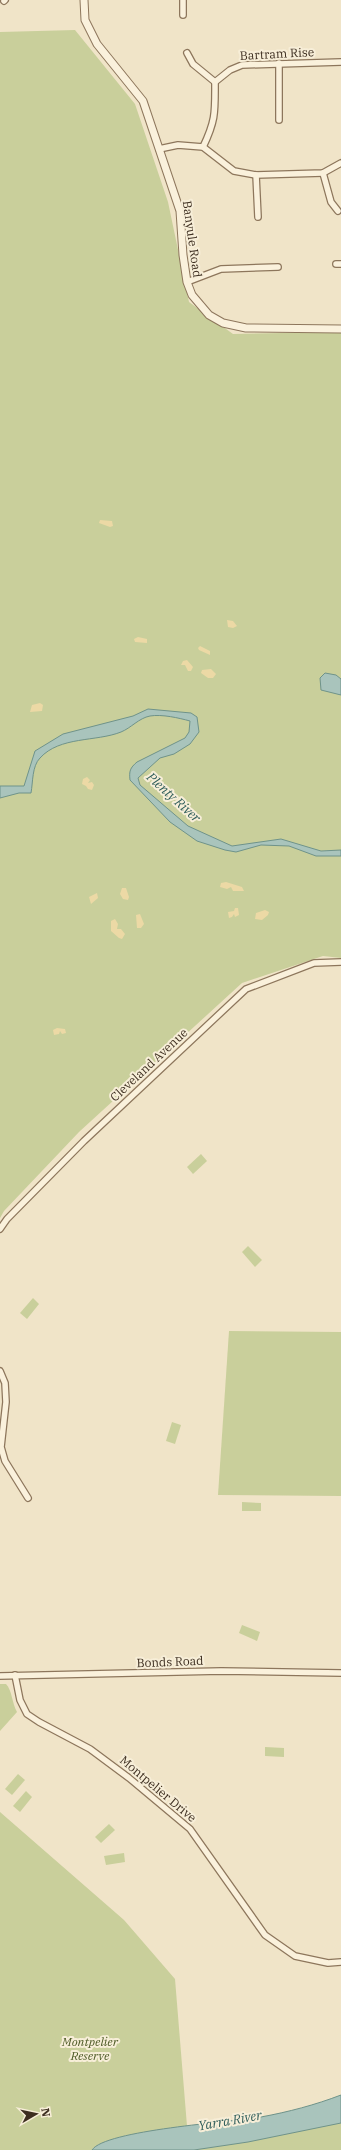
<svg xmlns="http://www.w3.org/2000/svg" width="341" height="2150" viewBox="0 0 341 2150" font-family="'IBM Plex Serif',serif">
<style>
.green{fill:#c9cf9b}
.sand{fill:#ecd9a5}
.water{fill:#a9c4bc;stroke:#6f938a}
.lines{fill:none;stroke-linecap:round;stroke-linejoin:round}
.minor-casing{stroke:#8d765c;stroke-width:8}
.tertiary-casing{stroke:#8d765c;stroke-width:9}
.minor{stroke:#faf1dc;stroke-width:5.5}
.tertiary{stroke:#faf1dc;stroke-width:7}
.labels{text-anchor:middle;stroke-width:4;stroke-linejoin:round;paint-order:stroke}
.street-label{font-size:12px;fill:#3d2e20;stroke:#f7eed8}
.park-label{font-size:12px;font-style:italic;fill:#4d5a26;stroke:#f7eed8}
.water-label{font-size:13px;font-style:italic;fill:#2f5d5a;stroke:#f7eed8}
</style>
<rect width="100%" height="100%" fill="#f0e4c8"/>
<g class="green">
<path d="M 75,30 L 135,104 L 168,202 L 189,302 L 233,334 L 341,332 L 341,958 L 323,956 L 242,983 L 79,1132 L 4,1211 L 0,1218 L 0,32 Z"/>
<path d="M 201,1154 L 207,1161 L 193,1174 L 187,1167 Z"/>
<path d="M 248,1246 L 262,1260 L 255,1267 L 242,1252 Z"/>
<path d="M 33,1298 L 39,1304 L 27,1319 L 20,1313 Z"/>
<path d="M 229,1331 L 341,1332 L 341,1496 L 218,1495 Z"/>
<path d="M 172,1422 L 181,1425 L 175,1444 L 166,1441 Z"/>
<path d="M 242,1502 L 261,1503 L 261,1511 L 242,1511 Z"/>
<path d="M 242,1625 L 260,1632 L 257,1641 L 239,1633 Z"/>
<path d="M 0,1684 L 6,1684 C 12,1690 12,1703 17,1712 L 0,1731 Z"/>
<path d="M 265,1747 L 284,1748 L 284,1757 L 265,1756 Z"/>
<path d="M 18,1774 L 25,1780 L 12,1795 L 5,1789 Z"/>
<path d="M 26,1791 L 32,1797 L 20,1812 L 13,1806 Z"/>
<path d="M 0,1812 L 124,1920 L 175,1979 L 187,2126 L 124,2136 L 93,2148 L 92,2150 L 0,2150 Z"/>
<path d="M 109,1824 L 115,1830 L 101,1843 L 95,1837 Z"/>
<path d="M 124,1853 L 125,1862 L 106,1865 L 104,1856 Z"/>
<path d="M 341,2114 L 341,2150 L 178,2150 Z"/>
</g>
<g class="sand">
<path d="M 100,520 L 112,521 L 113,526 L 110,527 L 99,523 Z"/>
<path d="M 227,620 L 233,621 L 237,626 L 233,628 L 228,627 Z"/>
<path d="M 138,637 L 147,639 L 147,643 L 135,642 L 134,639 Z"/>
<path d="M 200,646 L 210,651 L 210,655 L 199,650 L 198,648 Z"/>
<path d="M 187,660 L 193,667 L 191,671 L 188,671 L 185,665 L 181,665 L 183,661 Z"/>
<path d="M 211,669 L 216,674 L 213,678 L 208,678 L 201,673 L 202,670 Z"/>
<path d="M 40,703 L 43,705 L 42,711 L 30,712 L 32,705 Z"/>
<path d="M 87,777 L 90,780 L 88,783 L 92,782 L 94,785 L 92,790 L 88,789 L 86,786 L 82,784 L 83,779 Z"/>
<path d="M 226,882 L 242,887 L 244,891 L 233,891 L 231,887 L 227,889 L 220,887 L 221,883 Z"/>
<path d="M 122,888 L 126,888 L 129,897 L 128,900 L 123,899 L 120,894 Z"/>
<path d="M 97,893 L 98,898 L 91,904 L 89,897 Z"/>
<path d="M 235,908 L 238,908 L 239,915 L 235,917 L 234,914 L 232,917 L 229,918 L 228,912 L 234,911 Z"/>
<path d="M 265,910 L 269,912 L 268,915 L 262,920 L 255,919 L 256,913 Z"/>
<path d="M 140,914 L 144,924 L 141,928 L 137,928 L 136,915 Z"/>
<path d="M 115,919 L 118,924 L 117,929 L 121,929 L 125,934 L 122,939 L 119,938 L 111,931 L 111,921 Z"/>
<path d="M 57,1028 L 65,1029 L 66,1033 L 62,1034 L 60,1031 L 59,1034 L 54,1035 L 53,1030 Z"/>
</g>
<g class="water">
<path d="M 325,673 L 336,675 L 341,679 L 341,695 L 321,690 L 320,678 Z"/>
<path d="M 148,709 L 191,713 L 197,717 L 199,732 L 190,744 L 174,754 L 160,758 L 138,778 L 140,785 L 188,826 L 232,846 L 281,839 L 321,851 L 341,850 L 341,856 L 316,856 L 289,846 L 261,845 L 236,852 L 225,850 L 197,841 L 170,822 L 130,780 C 129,771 130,768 137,762 L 185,738 L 189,732 L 190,721 C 179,718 162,714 150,716 C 139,718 131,728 121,732 C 96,742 60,736 40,758 C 32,766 33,782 31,793 L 19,793 L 0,798 L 0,786 L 24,786 L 35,751 L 63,734 L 133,716 Z"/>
<path d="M 341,2095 L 341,2123 L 248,2142 L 194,2150 L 92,2150 C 105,2130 232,2122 261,2117 C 288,2112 315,2105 341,2095 Z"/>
</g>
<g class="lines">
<g class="minor-casing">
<g id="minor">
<path d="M 183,0 L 183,15"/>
<path d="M 4,1 L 5,0"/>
<path d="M 187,53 L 193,64 L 215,82"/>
<path d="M 279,63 L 279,120"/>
<path d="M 203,147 C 216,120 215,112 215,82 L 230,70 L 242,65 L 341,62"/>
<path d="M 159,149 L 178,145 L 203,147 L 234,171 L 256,175 L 323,173 L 341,163"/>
<path d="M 323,173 L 331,202 L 338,211"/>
<path d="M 256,175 L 258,217"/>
<path d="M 336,264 L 341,264"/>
<path d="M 187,282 L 221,269 L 278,267"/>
<path d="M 0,1229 L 7,1219 L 84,1141 L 246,989 L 314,963 L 341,962"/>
<path d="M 0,1371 L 5,1383 L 6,1402 L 1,1447 L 5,1461 L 28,1498"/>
<path d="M 15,1675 L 20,1700 L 27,1714 L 39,1722 L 90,1749 L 129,1778 L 190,1829 L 265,1935 L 295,1956 L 328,1963 L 341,1962"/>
<path d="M 0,1676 L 221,1671 L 341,1673"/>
</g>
</g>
<g class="tertiary-casing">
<path id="tertiary" d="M 84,0 L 85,20 L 97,44 L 143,101 L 180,211 L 183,255 L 187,282 L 192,295 L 209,315 L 223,323 L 246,328 L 341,329"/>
</g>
<use href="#minor" class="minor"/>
<use href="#tertiary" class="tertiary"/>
</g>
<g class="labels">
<g class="street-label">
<text transform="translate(277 54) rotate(-3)" y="4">Bartram Rise</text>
<text transform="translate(192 239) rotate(82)" y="4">Banyule Road</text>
<text transform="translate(149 1065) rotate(-43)" y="4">Cleveland Avenue</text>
<text transform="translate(170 1662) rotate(-2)" y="4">Bonds Road</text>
<text transform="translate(158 1789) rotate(40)" y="4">Montpelier Drive</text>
</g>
<g class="park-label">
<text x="90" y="2046">Montpelier<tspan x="90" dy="14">Reserve</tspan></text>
</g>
<g class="water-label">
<text transform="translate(174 797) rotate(42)" y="5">Plenty River</text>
<text transform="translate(230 2120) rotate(-10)" y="5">Yarra River</text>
</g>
</g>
<g transform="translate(36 2114) rotate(81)" stroke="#f7eed8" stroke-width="3" paint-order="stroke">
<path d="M0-3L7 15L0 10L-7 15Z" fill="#3d2e20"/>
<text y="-6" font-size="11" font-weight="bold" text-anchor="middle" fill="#3d2e20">N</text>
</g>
</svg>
